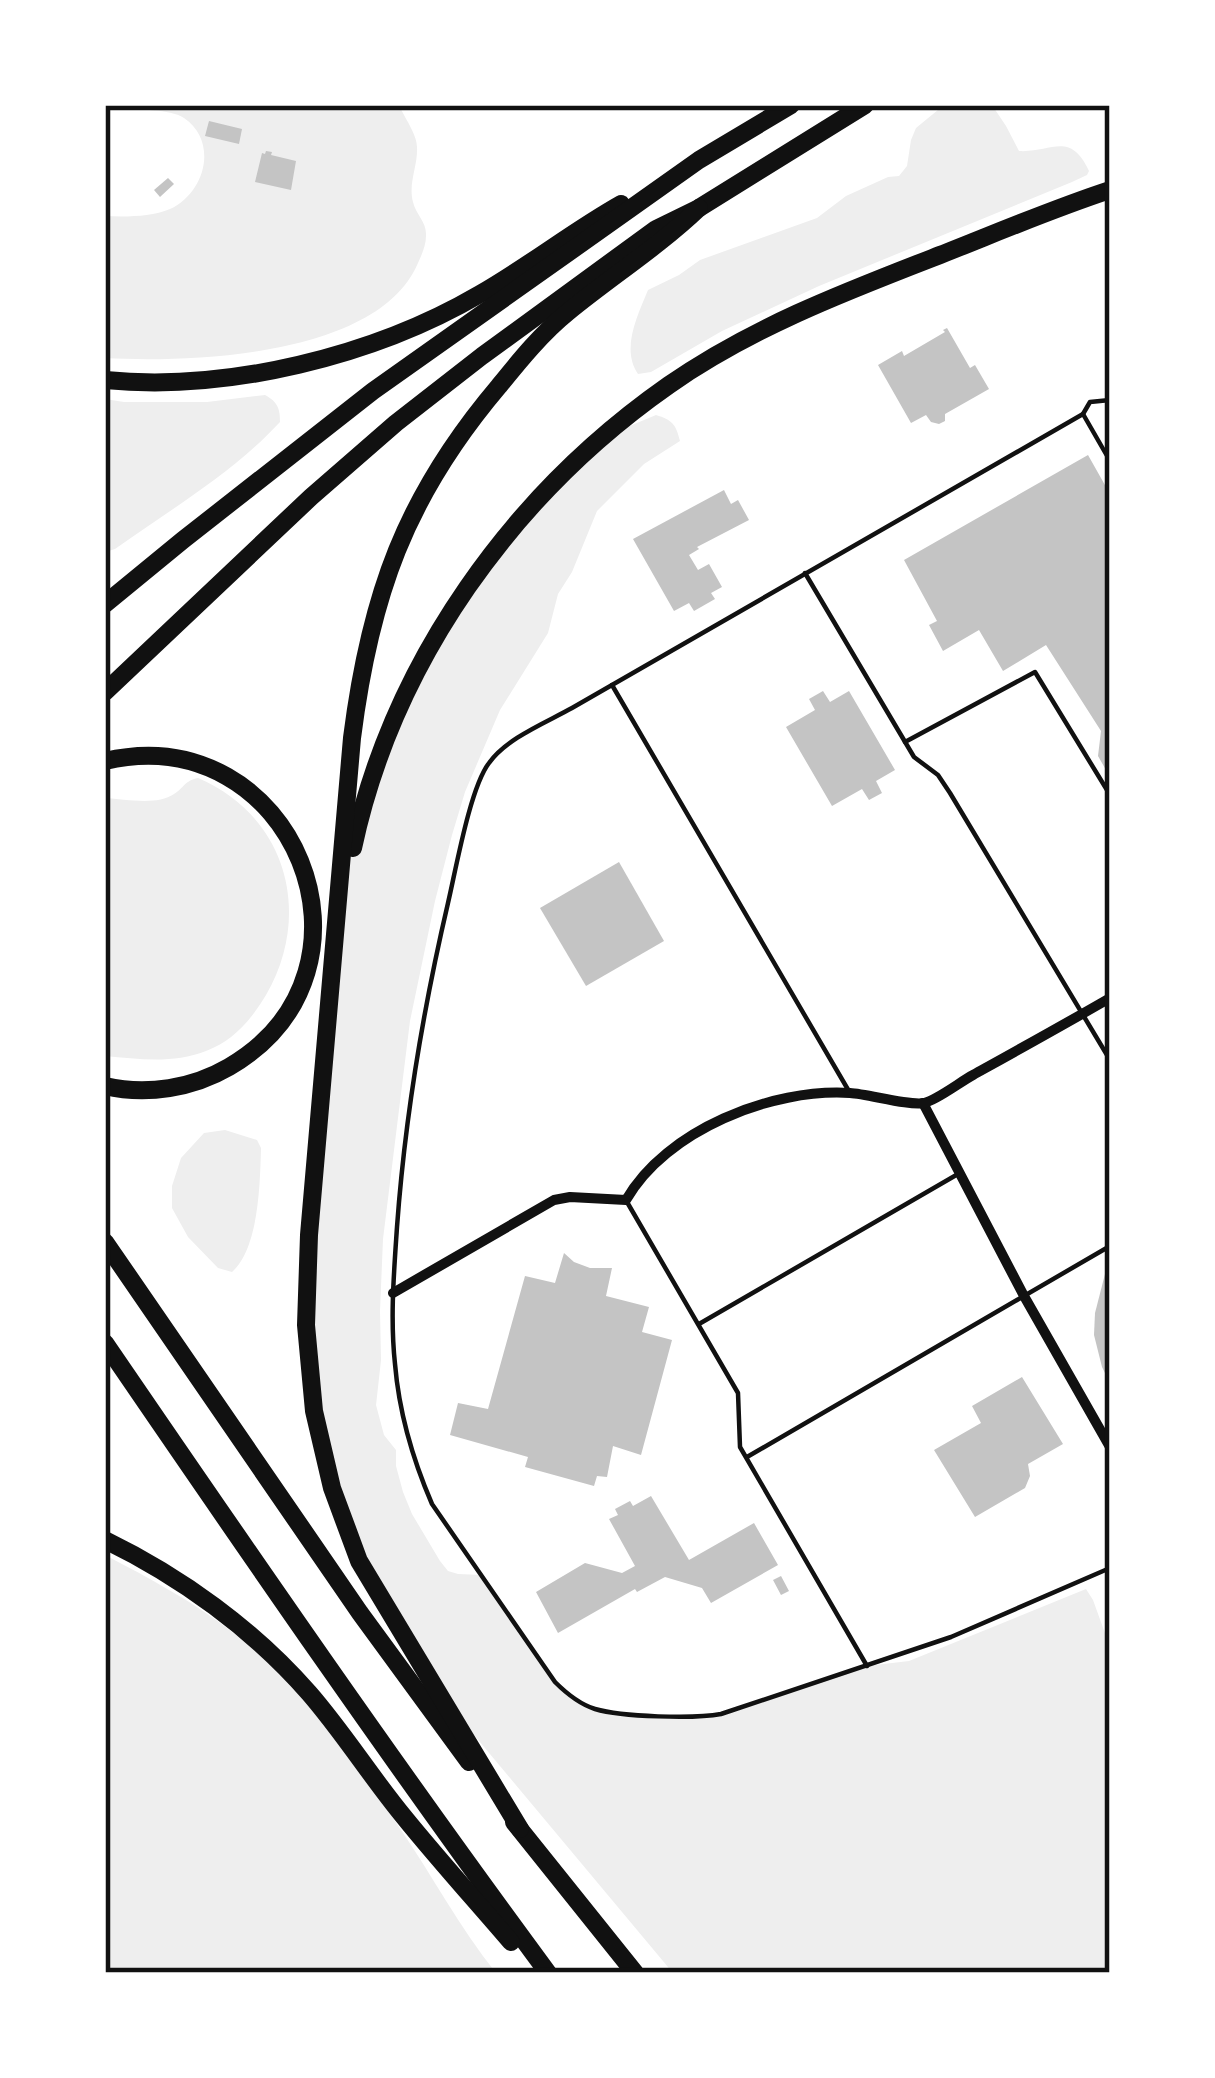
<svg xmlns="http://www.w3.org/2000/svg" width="1215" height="2078" viewBox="0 0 1215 2078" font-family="'Open Sans',sans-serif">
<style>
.green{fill:#eee}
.building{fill:#c4c4c4}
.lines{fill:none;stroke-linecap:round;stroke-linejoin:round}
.service{stroke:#111;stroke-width:4.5}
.minor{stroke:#111;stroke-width:10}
.motorway{stroke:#111;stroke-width:18}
.neatline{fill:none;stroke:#111;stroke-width:4.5}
</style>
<rect width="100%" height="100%" fill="#fff"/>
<g class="green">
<path d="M 120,105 L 399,105 C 404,117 417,134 417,147 C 418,166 408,183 413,202 C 416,215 427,222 426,236 C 426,245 422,254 418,263 C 379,356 192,363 105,358 L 105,216 C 125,217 151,217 170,209 C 205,193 219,142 184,118 C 169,108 139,112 120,105 Z"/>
<path d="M 944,105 L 992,105 L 1006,126 L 1019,151 C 1051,153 1070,130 1089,171 L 1087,175 L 1072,182 L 819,286 L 722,331 L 651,372 L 638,374 C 621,349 637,317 648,290 L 679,275 L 700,260 L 817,218 L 846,196 L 888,177 L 899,176 L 907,166 L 911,140 L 916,128 Z"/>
<path d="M 265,395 C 278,402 280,409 280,422 C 233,473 171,509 115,549 L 105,552 L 105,399 L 124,402 L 207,402 Z"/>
<path d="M 656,415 C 672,420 676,424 680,441 L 644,464 L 597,511 L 572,572 L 558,594 L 548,633 L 500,710 L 465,792 L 452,835 L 435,901 L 410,1021 L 383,1239 L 380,1311 L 381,1360 L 376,1405 L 384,1435 L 396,1450 L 396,1466 L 403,1492 L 412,1514 L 440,1561 L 448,1571 L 458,1574 L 482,1575 L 556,1682 L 582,1703 L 606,1711 L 694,1717 L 710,1716 L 867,1666 L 909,1661 L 1086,1589 L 1093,1600 L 1110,1647 L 1110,1973 L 673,1973 L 444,1699 L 359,1561 L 308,1365 L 339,911 L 362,802 L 454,607 L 601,438 Z"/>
<path d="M 198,778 C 287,816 313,914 266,995 C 251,1020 233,1041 206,1051 C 173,1064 139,1059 105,1056 L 105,798 C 125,799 157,806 174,794 C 185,787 184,781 198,778 Z"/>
<path d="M 225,1130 L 257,1140 L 261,1148 C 260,1183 259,1248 232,1272 L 218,1268 L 188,1237 L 172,1208 L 172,1186 L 181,1158 L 204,1133 Z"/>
<path d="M 105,1555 C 149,1578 192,1601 231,1631 C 297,1682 352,1758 399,1827 C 432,1875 459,1927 496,1973 L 105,1973 Z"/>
</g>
<g class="building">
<path d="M 209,121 L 242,129 L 239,144 L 205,136 Z"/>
<path d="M 266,151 L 272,152 L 271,155 L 296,161 L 291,190 L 255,182 L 262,153 L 265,154 Z"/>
<path d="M 168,178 L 174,184 L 160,197 L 154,190 Z"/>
<path d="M 947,328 L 970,368 L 975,365 L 989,389 L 945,414 L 945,421 L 939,424 L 931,422 L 926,415 L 911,423 L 878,365 L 902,351 L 904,356 L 945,332 L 943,330 Z"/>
<path d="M 1088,455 L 1110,494 L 1110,770 L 1106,770 L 1098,756 L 1101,731 L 1046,645 L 1003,671 L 979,630 L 943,651 L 929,625 L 937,621 L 904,560 Z"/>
<path d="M 724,490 L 731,504 L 738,500 L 749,520 L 697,547 L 699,549 L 689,555 L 698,570 L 709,564 L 722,587 L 711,593 L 715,599 L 694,611 L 689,603 L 674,611 L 633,539 Z"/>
<path d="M 823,691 L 830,702 L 849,691 L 895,770 L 876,781 L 882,793 L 869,800 L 862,789 L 832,806 L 786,727 L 815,710 L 809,699 Z"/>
<path d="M 619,862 L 664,941 L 586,986 L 540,908 Z"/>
<path d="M 564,1253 L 574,1262 L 590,1268 L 612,1268 L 606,1296 L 649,1307 L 642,1332 L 672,1340 L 641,1455 L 613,1446 L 607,1477 L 597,1476 L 594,1486 L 525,1467 L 528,1457 L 450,1435 L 458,1403 L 488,1409 L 525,1276 L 555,1283 Z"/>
<path d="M 1105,1274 L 1110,1274 L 1110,1383 L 1102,1367 L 1094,1335 L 1095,1313 Z"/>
<path d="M 1022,1377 L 1063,1444 L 1028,1464 L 1030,1476 L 1025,1488 L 975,1517 L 934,1450 L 981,1423 L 972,1406 Z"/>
<path d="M 651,1496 L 689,1560 L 754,1523 L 778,1565 L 711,1603 L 702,1588 L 665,1577 L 637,1592 L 635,1589 L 558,1633 L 536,1592 L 585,1563 L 622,1573 L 635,1566 L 609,1519 L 618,1515 L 615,1509 L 630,1501 L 633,1506 Z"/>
<path d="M 781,1576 L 789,1591 L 781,1595 L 773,1580 Z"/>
</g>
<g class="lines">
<g class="service">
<path d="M 1083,414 L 1090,402 L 1110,400"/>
<path d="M 1110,461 L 1083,414 L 572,708 C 545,723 507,738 489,763 C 470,788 456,869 448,903 C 423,1010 405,1117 397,1227 C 394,1272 390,1318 395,1364 C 399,1412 413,1460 432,1504 L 555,1682 C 567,1694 579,1704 595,1709 C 622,1717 694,1719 721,1714 L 951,1637 L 1110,1568"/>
<path d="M 805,573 L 914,757 L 938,775 L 950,793 L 1110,1060"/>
<path d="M 612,685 L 850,1093"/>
<path d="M 905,742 L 1035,672 L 1107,790 L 1110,790"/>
<path d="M 627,1202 L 738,1393 L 740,1447 L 867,1666"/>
<path d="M 699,1324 L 958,1174"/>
<path d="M 747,1457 L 1110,1246"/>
</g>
<g class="minor">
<path d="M 923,1103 L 1024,1296 L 1110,1447"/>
<path d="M 393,1293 L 554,1200 L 570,1197 L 626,1200 C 666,1130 772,1088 850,1093 C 868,1094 909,1106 924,1103 C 937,1100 960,1082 973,1075 C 1018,1050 1065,1024 1110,998"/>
</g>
<g class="motorway">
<path d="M 105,380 C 228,392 374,356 480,294 C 529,266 573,231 621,204"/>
<path d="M 105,604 L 183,540 L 373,391 L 699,160 L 791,105"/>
<path d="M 105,692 L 311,497 L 396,423 L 482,356 L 656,229 L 699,208 L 865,105"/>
<path d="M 105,761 C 293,717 396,970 229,1067 C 193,1088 147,1096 105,1086"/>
<path d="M 353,848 C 393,661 513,494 669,385 C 752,327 847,291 940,255 C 996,233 1052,209 1110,190"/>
<path d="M 105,1242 L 360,1613 L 469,1762"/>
<path d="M 105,1343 C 250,1555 395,1766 548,1973"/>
<path d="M 105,1540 C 181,1577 253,1629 309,1693 C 343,1732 371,1777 404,1817 C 438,1859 475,1900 511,1942"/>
<path d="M 514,1822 L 635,1973"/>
<path d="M 520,1829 L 359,1561 L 332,1488 L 314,1411 L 306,1325 L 309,1235 L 352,738 C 370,596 405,497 499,386 C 520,360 542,333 568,312 C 612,276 658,247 699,208"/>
</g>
</g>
<rect width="1215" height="2078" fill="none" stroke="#ffffff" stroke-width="216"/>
<rect x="108" y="108" width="999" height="1862" class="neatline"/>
</svg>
